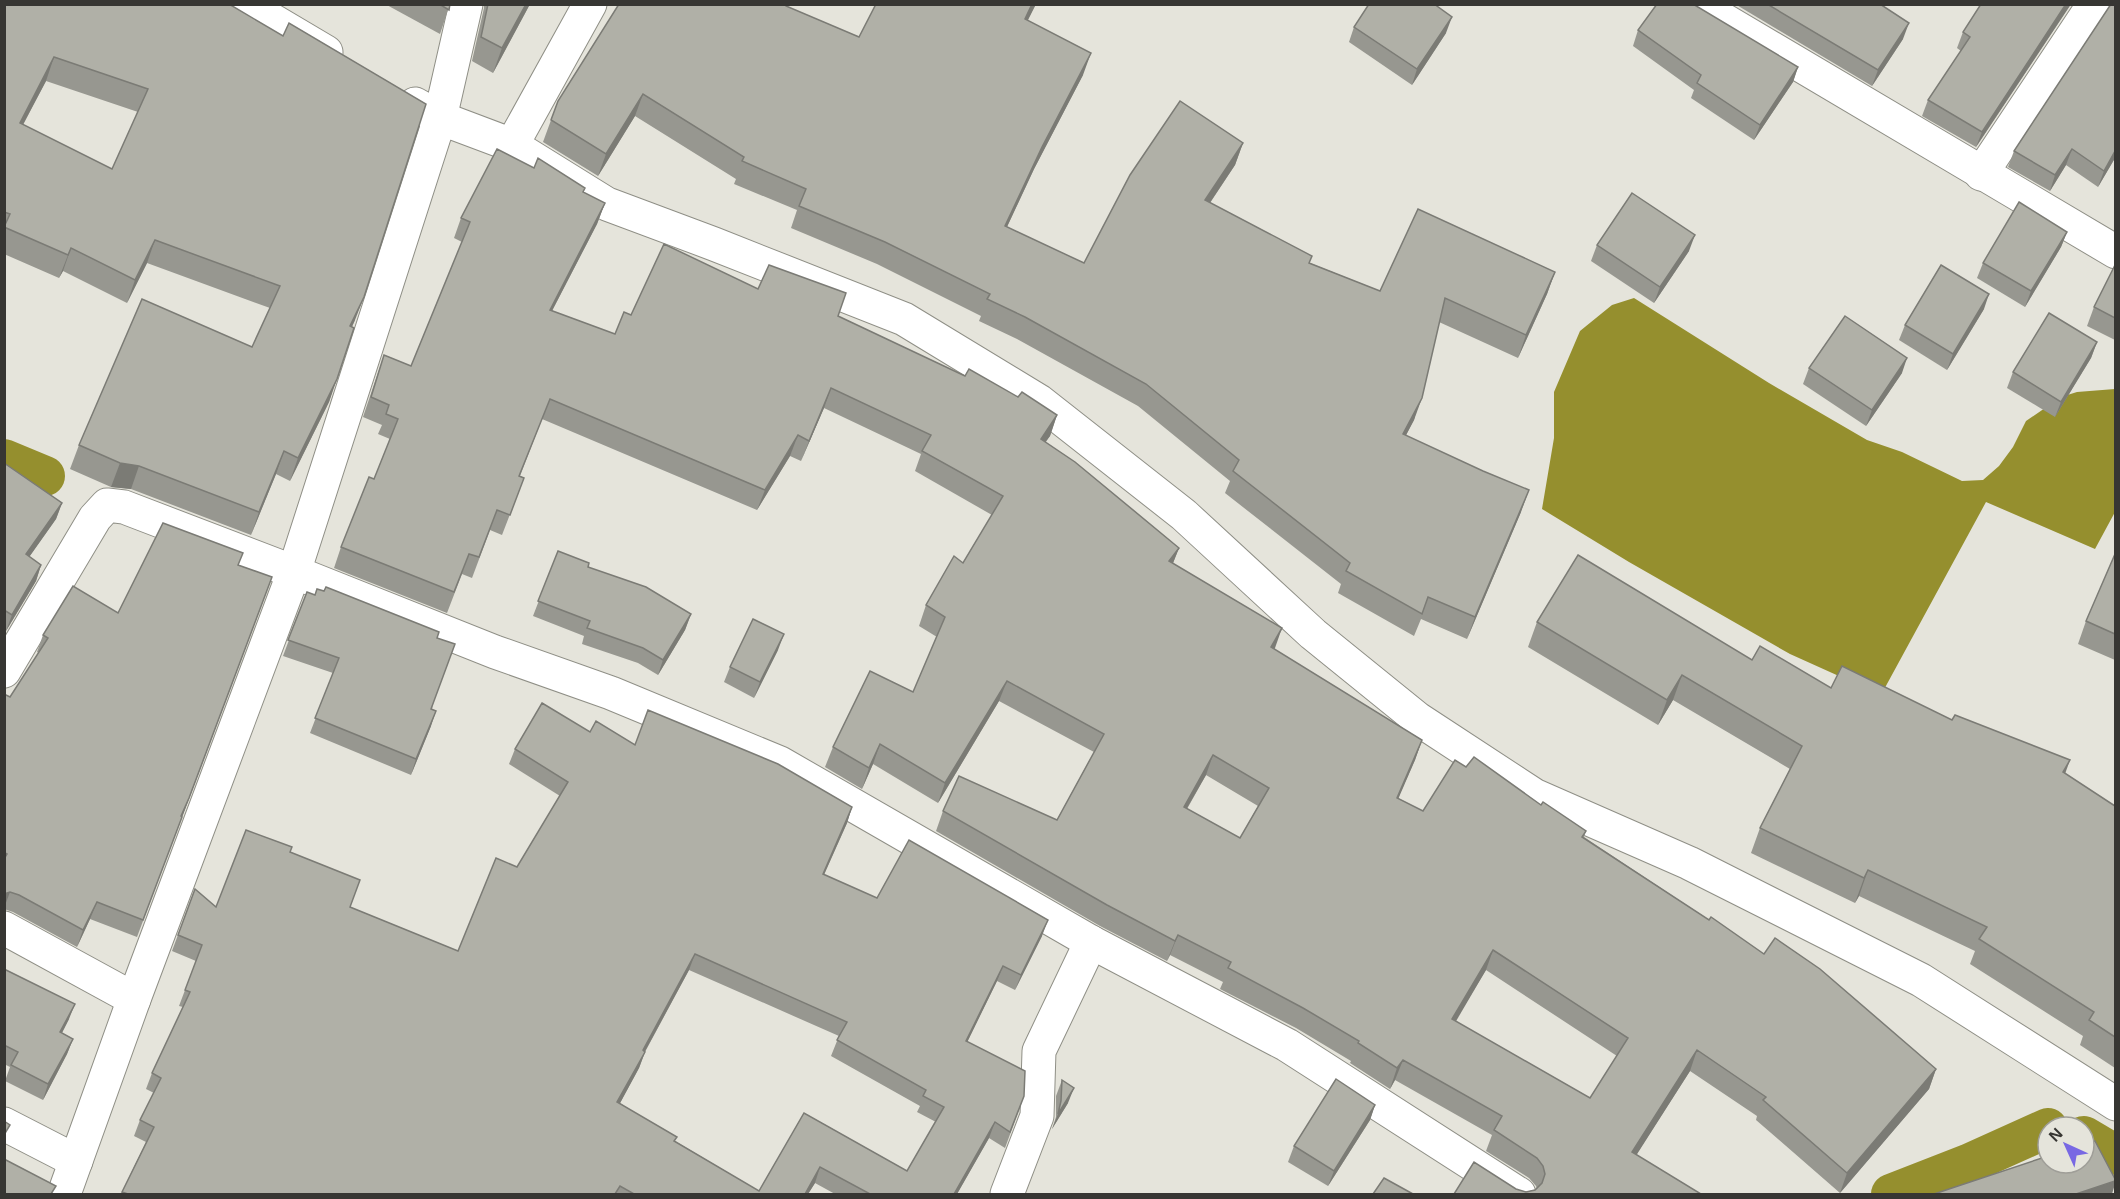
<svg xmlns="http://www.w3.org/2000/svg" width="2120" height="1199" viewBox="0 0 2120 1199" font-family="Arial,sans-serif">
<style>
.water{fill:#958f2e}
.lines{fill:none;stroke-linecap:round;stroke-linejoin:round}
.canal{stroke:#958f2e;stroke-width:40}
.street-casing{stroke:#8f8f86;stroke-width:35}
.secondary-casing{stroke:#8f8f86;stroke-width:35}
.street{stroke:#fff;stroke-width:33}
.secondary{stroke:#fff;stroke-width:33}
.wall{fill:#979790;fill-rule:evenodd}
.shaded-wall{fill:#7b7b75}
.building{fill:#b0b0a7;stroke:#7b7b75;stroke-width:1.5;fill-rule:evenodd}
</style>
<rect width="100%" height="100%" fill="#e5e4db"/>
<path class="water" d="M 1634,298 L 1769,383 L 1867,440 L 1902,452 L 1962,481 L 1983,480 L 1999,466 L 2013,447 L 2026,421 L 2061,397 L 2077,392 L 2115,389 L 2115,512 L 2095,549 L 1986,502 L 1881,695 L 1790,654 L 1629,562 L 1542,509 L 1554,438 L 1554,392 L 1580,331 L 1612,305 Z"/>
<g class="lines">
<g class="canal">
<path d="M 4,459 L 45,476"/>
<path d="M 2084,1136 L 2116,1155"/>
<path d="M 1891,1194 L 1968,1164 L 2048,1128"/>
</g>
<g class="street-casing">
<g id="street">
<path d="M 245,4 L 326,52"/>
<path d="M 1697,4 L 2116,252"/>
<path d="M 415,104 L 440,118 L 466,4"/>
<path d="M 1981,174 L 2094,4"/>
<path d="M 4,671 L 95,518 L 107,505 L 124,507 L 294,572 L 495,652 L 611,693 L 780,763 L 1091,942 L 1287,1045 L 1519,1194"/>
<path d="M 4,928 L 134,999"/>
<path d="M 4,1124 L 76,1161"/>
<path d="M 1007,1194 L 1037,1116 L 1039,1051 L 1091,942"/>
</g>
</g>
<g class="secondary-casing">
<g id="secondary">
<path d="M 512,145 L 590,4"/>
<path d="M 64,1194 L 134,999 L 294,572 L 440,118 L 512,145 L 607,204 L 714,244 L 904,319 L 1039,401 L 1184,515 L 1313,634 L 1418,719 L 1534,795 L 1689,863 L 1921,980 L 2116,1104"/>
</g>
</g>
<use href="#street" class="street"/>
<use href="#secondary" class="secondary"/>
</g>
<g class="wall">
<path d="M 4,4 L 229,4 L 355,320 L 352,327 L 329,402 L 290,481 L 276,474 L 251,535 L 131,489 L 111,487 L 70,469 L 79,445 L 252,347 L 270,308 L 147,263 L 127,303 L 63,271 L 59,278 L 4,254 ZM 46,81 L 138,112 L 112,169 L 23,125 Z"/>
<path d="M 385,4 L 450,4 L 440,34 Z"/>
<path d="M 484,4 L 530,4 L 493,73 L 472,61 L 484,8 Z"/>
<path d="M 1036,4 L 1028,20 L 1083,75 L 1034,169 L 1007,227 L 1084,263 L 1243,143 L 1235,165 L 1210,203 L 1310,263 L 1380,291 L 1555,272 L 1547,294 L 1518,358 L 1439,322 L 1414,420 L 1406,435 L 1521,512 L 1467,639 L 1421,619 L 1414,636 L 1338,593 L 1341,584 L 1225,493 L 1230,481 L 1138,406 L 1017,339 L 979,321 L 981,316 L 877,264 L 791,228 L 797,210 L 734,184 L 736,179 L 635,116 L 598,176 L 543,142 L 558,101 L 786,6 L 859,37 Z"/>
<path d="M 1735,4 L 1880,4 L 1903,39 L 1872,86 Z"/>
<path d="M 2071,4 L 1976,147 L 1922,116 L 1928,100 L 1961,51 L 1957,48 L 1963,32 Z"/>
<path d="M 2111,4 L 2115,158 L 2098,187 L 2066,165 L 2050,191 L 2008,167 L 2014,151 Z"/>
<path d="M 1354,27 L 1446,33 L 1412,85 L 1349,42 Z"/>
<path d="M 1638,30 L 1798,67 L 1793,82 L 1754,140 L 1691,98 L 1694,90 L 1633,46 Z"/>
<path d="M 584,193 L 605,203 L 597,224 L 552,311 L 615,334 L 631,315 L 758,289 L 838,316 L 965,376 L 1018,397 L 1057,415 L 1050,436 L 1045,442 L 1179,548 L 1173,563 L 1274,650 L 1422,740 L 1415,760 L 1398,798 L 1423,811 L 1466,767 L 1541,805 L 1586,831 L 1584,837 L 1709,920 L 1764,954 L 1936,1069 L 1929,1089 L 1840,1193 L 1756,1120 L 1757,1116 L 1690,1071 L 1636,1155 L 1701,1194 L 1454,1194 L 1516,1189 L 1526,1192 L 1537,1189 L 1536,1186 L 1529,1178 L 1486,1151 L 1492,1135 L 1395,1080 L 1390,1089 L 1350,1063 L 1351,1061 L 1296,1028 L 1220,989 L 1223,982 L 1170,955 L 1167,961 L 1100,926 L 936,831 L 943,811 L 1057,820 L 1094,752 L 999,701 L 938,803 L 873,764 L 862,789 L 825,767 L 833,747 L 913,692 L 937,637 L 919,626 L 926,605 L 963,563 L 992,515 L 915,471 L 921,454 L 824,408 L 801,461 L 790,456 L 757,510 L 542,419 L 520,476 L 524,478 L 502,535 L 490,530 L 472,578 L 462,574 L 447,613 L 334,568 L 341,547 L 374,479 L 390,439 L 378,434 L 382,425 L 363,417 L 384,355 L 411,366 L 462,242 L 454,238 L 461,218 ZM 1206,775 L 1258,806 L 1240,838 L 1187,809 ZM 1486,970 L 1617,1056 L 1590,1098 L 1455,1021 Z"/>
<path d="M 2067,232 L 2061,247 L 2025,307 L 1977,278 L 1983,263 Z"/>
<path d="M 1597,245 L 1689,251 L 1654,303 L 1591,261 Z"/>
<path d="M 2115,265 L 2115,340 L 2087,326 L 2094,307 Z"/>
<path d="M 1984,309 L 1947,370 L 1899,340 L 1905,325 Z"/>
<path d="M 2097,342 L 2091,358 L 2055,417 L 2007,388 L 2013,372 Z"/>
<path d="M 1809,368 L 1902,373 L 1866,426 L 1803,384 Z"/>
<path d="M 4,463 L 62,503 L 56,519 L 29,557 L 41,565 L 36,581 L 6,631 L 4,629 Z"/>
<path d="M 558,551 L 588,567 L 691,614 L 685,630 L 658,675 L 638,663 L 582,644 L 584,636 L 533,616 Z"/>
<path d="M 2115,554 L 2115,660 L 2078,644 L 2086,621 Z"/>
<path d="M 238,565 L 272,577 L 137,937 L 90,919 L 77,947 L 13,912 L 4,909 L 4,694 L 10,697 L 39,653 L 37,652 L 43,635 L 118,613 Z"/>
<path d="M 307,592 L 437,638 L 431,726 L 411,775 L 310,733 L 333,673 L 283,656 Z"/>
<path d="M 1537,622 L 1752,660 L 1831,688 L 1952,720 L 2065,774 L 2115,806 L 2115,1068 L 2080,1045 L 2083,1036 L 1970,964 L 1975,951 L 1859,896 L 1855,903 L 1751,853 L 1760,828 L 1790,769 L 1673,700 L 1658,725 L 1528,647 Z"/>
<path d="M 778,650 L 754,698 L 724,682 L 730,667 Z"/>
<path d="M 590,732 L 852,807 L 847,823 L 824,875 L 877,898 L 1042,936 L 1015,990 L 997,981 L 967,1042 L 1024,1096 L 1005,1148 L 989,1138 L 957,1194 L 835,1194 L 815,1183 L 808,1194 L 121,1194 L 146,1142 L 134,1136 L 140,1120 L 154,1093 L 146,1089 L 152,1073 L 183,1007 L 179,1006 L 196,961 L 172,951 L 195,889 L 216,907 L 290,852 L 350,907 L 458,951 L 517,867 L 560,796 L 509,764 L 515,749 ZM 689,970 L 839,1036 L 831,1056 L 920,1106 L 917,1112 L 936,1122 L 907,1171 L 804,1113 L 759,1191 L 675,1141 L 620,1103 L 639,1068 L 645,1052 Z"/>
<path d="M 4,969 L 69,1019 L 62,1033 L 73,1039 L 67,1054 L 43,1100 L 5,1081 L 10,1067 L 4,1064 Z"/>
<path d="M 1062,1080 L 1068,1103 L 1052,1129 L 1056,1117 L 1056,1096 Z"/>
<path d="M 1375,1105 L 1370,1120 L 1328,1186 L 1288,1162 L 1294,1146 Z"/>
</g>
<g class="shaded-wall">
<path d="M 526,4 L 530,4 L 493,73 L 502,48 Z"/>
<path d="M 1032,4 L 1036,4 L 1017,41 L 1025,19 Z"/>
<path d="M 2066,4 L 2071,4 L 1976,147 L 1982,132 Z"/>
<path d="M 1452,17 L 1446,33 L 1412,85 L 1417,69 Z"/>
<path d="M 1909,23 L 1903,39 L 1872,86 L 1878,70 Z"/>
<path d="M 1091,53 L 1083,75 L 1034,169 L 997,248 L 1005,226 L 1042,147 Z"/>
<path d="M 54,57 L 46,81 L 11,147 L 20,123 Z"/>
<path d="M 1798,67 L 1793,82 L 1754,140 L 1760,125 Z"/>
<path d="M 643,94 L 635,116 L 598,176 L 606,154 Z"/>
<path d="M 1243,143 L 1235,165 L 1197,222 L 1205,200 Z"/>
<path d="M 2072,149 L 2066,165 L 2050,191 L 2055,175 Z"/>
<path d="M 2115,151 L 2115,158 L 2098,187 L 2104,171 Z"/>
<path d="M 605,203 L 597,224 L 542,330 L 550,310 Z"/>
<path d="M 2067,232 L 2061,247 L 2025,307 L 2031,291 Z"/>
<path d="M 1695,235 L 1689,251 L 1654,303 L 1660,287 Z"/>
<path d="M 155,240 L 147,263 L 127,303 L 135,280 Z"/>
<path d="M 71,248 L 63,271 L 59,278 L 68,255 Z"/>
<path d="M 1555,272 L 1547,294 L 1518,358 L 1526,335 Z"/>
<path d="M 1989,294 L 1984,309 L 1947,370 L 1953,354 Z"/>
<path d="M 364,297 L 355,320 L 341,349 L 350,326 Z"/>
<path d="M 2097,342 L 2091,358 L 2055,417 L 2061,402 Z"/>
<path d="M 1907,358 L 1902,373 L 1866,426 L 1872,410 Z"/>
<path d="M 337,379 L 329,402 L 290,481 L 298,458 Z"/>
<path d="M 831,388 L 824,408 L 801,461 L 809,441 Z"/>
<path d="M 1422,398 L 1414,420 L 1395,456 L 1403,434 Z"/>
<path d="M 1057,415 L 1050,436 L 1033,460 L 1041,439 Z"/>
<path d="M 798,435 L 790,456 L 757,510 L 765,490 Z"/>
<path d="M 284,451 L 276,474 L 251,535 L 259,512 Z"/>
<path d="M 120,463 L 139,466 L 131,489 L 111,487 Z"/>
<path d="M 1529,490 L 1521,512 L 1467,639 L 1475,617 Z"/>
<path d="M 62,503 L 56,519 L 20,570 L 26,554 Z"/>
<path d="M 1179,548 L 1171,568 L 1169,561 Z"/>
<path d="M 41,565 L 36,581 L 6,631 L 12,615 Z"/>
<path d="M 272,577 L 183,815 L 174,833 L 181,816 Z"/>
<path d="M 691,614 L 685,630 L 658,675 L 663,660 Z"/>
<path d="M 1282,628 L 1275,648 L 1263,668 L 1271,647 Z"/>
<path d="M 784,634 L 778,650 L 754,698 L 760,682 Z"/>
<path d="M 1682,675 L 1673,700 L 1658,725 L 1667,700 Z"/>
<path d="M 1007,681 L 999,701 L 938,803 L 945,783 Z"/>
<path d="M 436,711 L 431,726 L 411,775 L 416,759 Z"/>
<path d="M 1422,740 L 1415,760 L 1390,818 L 1397,798 Z"/>
<path d="M 880,744 L 873,764 L 862,789 L 869,768 Z"/>
<path d="M 1213,755 L 1206,775 L 1176,827 L 1184,807 Z"/>
<path d="M 2070,760 L 2061,785 L 2063,772 Z"/>
<path d="M 852,807 L 847,823 L 817,890 L 823,874 Z"/>
<path d="M 1868,870 L 1859,896 L 1855,903 L 1864,878 Z"/>
<path d="M 10,892 L 4,908 L 4,894 Z"/>
<path d="M 97,902 L 90,919 L 77,947 L 83,930 Z"/>
<path d="M 1048,920 L 1042,936 L 1015,990 L 1021,975 Z"/>
<path d="M 1178,935 L 1170,955 L 1167,961 L 1175,941 Z"/>
<path d="M 1493,950 L 1486,970 L 1445,1040 L 1452,1019 Z"/>
<path d="M 695,954 L 689,970 L 637,1066 L 643,1050 Z"/>
<path d="M 1003,966 L 997,981 L 960,1057 L 966,1041 Z"/>
<path d="M 75,1004 L 69,1019 L 54,1048 L 60,1032 Z"/>
<path d="M 73,1039 L 67,1054 L 43,1100 L 48,1084 Z"/>
<path d="M 1697,1050 L 1690,1071 L 1625,1173 L 1632,1152 Z"/>
<path d="M 645,1052 L 639,1068 L 612,1118 L 617,1102 Z"/>
<path d="M 1403,1060 L 1395,1080 L 1390,1089 L 1397,1068 Z"/>
<path d="M 1936,1069 L 1929,1089 L 1840,1193 L 1847,1173 Z"/>
<path d="M 1074,1088 L 1068,1103 L 1052,1129 L 1058,1114 Z"/>
<path d="M 1375,1105 L 1370,1120 L 1328,1186 L 1334,1171 Z"/>
<path d="M 995,1122 L 989,1138 L 957,1194 L 954,1194 Z"/>
<path d="M 820,1167 L 815,1183 L 808,1194 L 805,1194 Z"/>
<path d="M 2115,1181 L 2115,1184 L 2112,1194 L 2076,1194 Z"/>
</g>
<g class="building">
<path d="M 4,4 L 229,4 L 283,36 L 289,23 L 426,104 L 364,297 L 350,326 L 354,328 L 337,379 L 298,458 L 284,451 L 259,512 L 139,466 L 120,463 L 79,445 L 142,299 L 252,347 L 280,286 L 155,240 L 135,280 L 71,248 L 68,255 L 4,227 L 10,214 L 4,212 ZM 54,57 L 148,89 L 112,169 L 20,123 Z"/>
<path d="M 439,4 L 450,4 L 449,10 Z"/>
<path d="M 488,4 L 526,4 L 502,48 L 481,37 Z"/>
<path d="M 619,4 L 786,4 L 786,6 L 859,37 L 876,4 L 1032,4 L 1025,19 L 1091,53 L 1042,147 L 1005,226 L 1084,263 L 1130,175 L 1180,101 L 1243,143 L 1205,200 L 1312,256 L 1309,263 L 1380,291 L 1418,209 L 1555,272 L 1526,335 L 1445,298 L 1422,398 L 1403,434 L 1483,471 L 1529,490 L 1475,617 L 1428,597 L 1422,614 L 1346,571 L 1350,563 L 1233,471 L 1239,460 L 1146,384 L 1025,317 L 987,299 L 990,294 L 885,242 L 799,206 L 806,189 L 742,161 L 744,157 L 643,94 L 606,154 L 551,120 L 558,101 Z"/>
<path d="M 1369,4 L 1434,4 L 1452,17 L 1417,69 L 1354,27 Z"/>
<path d="M 1657,4 L 1693,4 L 1798,67 L 1760,125 L 1697,83 L 1701,75 L 1638,30 Z"/>
<path d="M 1767,4 L 1880,4 L 1909,23 L 1878,70 Z"/>
<path d="M 1981,4 L 2066,4 L 1982,132 L 1928,100 L 1970,37 L 1963,32 Z"/>
<path d="M 2111,4 L 2115,4 L 2115,151 L 2104,171 L 2072,149 L 2055,175 L 2014,151 Z"/>
<path d="M 497,149 L 534,168 L 538,158 L 585,188 L 583,192 L 605,203 L 550,310 L 615,334 L 624,312 L 631,315 L 664,244 L 758,289 L 769,265 L 846,293 L 838,316 L 965,376 L 969,369 L 1018,397 L 1022,392 L 1057,415 L 1041,439 L 1075,462 L 1179,548 L 1169,561 L 1282,628 L 1271,647 L 1422,740 L 1397,798 L 1423,811 L 1455,760 L 1466,767 L 1474,757 L 1541,805 L 1543,802 L 1586,831 L 1582,837 L 1709,920 L 1711,917 L 1764,954 L 1775,938 L 1820,969 L 1936,1069 L 1847,1173 L 1763,1100 L 1766,1097 L 1697,1050 L 1632,1152 L 1701,1194 L 1454,1194 L 1474,1162 L 1516,1189 L 1526,1192 L 1535,1190 L 1542,1183 L 1545,1174 L 1543,1166 L 1537,1158 L 1494,1130 L 1502,1116 L 1403,1060 L 1397,1068 L 1358,1043 L 1359,1041 L 1303,1008 L 1228,968 L 1231,962 L 1178,935 L 1175,941 L 1107,905 L 943,811 L 959,776 L 1057,820 L 1104,734 L 1007,681 L 945,783 L 880,744 L 869,768 L 833,747 L 870,671 L 913,692 L 945,617 L 926,605 L 954,556 L 963,563 L 1003,496 L 922,451 L 931,435 L 831,388 L 809,441 L 798,435 L 765,490 L 550,399 L 519,476 L 524,478 L 510,515 L 497,510 L 479,557 L 469,554 L 454,592 L 341,547 L 369,477 L 374,479 L 398,419 L 386,414 L 389,405 L 371,397 L 384,355 L 411,366 L 470,222 L 461,218 ZM 1213,755 L 1269,788 L 1240,838 L 1184,807 ZM 1493,950 L 1628,1038 L 1590,1098 L 1452,1019 Z"/>
<path d="M 1632,193 L 1695,235 L 1660,287 L 1597,245 Z"/>
<path d="M 2019,202 L 2067,232 L 2031,291 L 1983,263 Z"/>
<path d="M 1941,265 L 1989,294 L 1953,354 L 1905,325 Z"/>
<path d="M 2115,265 L 2115,318 L 2094,307 Z"/>
<path d="M 2049,313 L 2097,342 L 2061,402 L 2013,372 Z"/>
<path d="M 1845,316 L 1907,358 L 1872,410 L 1809,368 Z"/>
<path d="M 4,463 L 62,503 L 26,554 L 41,565 L 12,615 L 4,610 Z"/>
<path d="M 163,523 L 243,553 L 238,565 L 272,577 L 189,798 L 181,816 L 182,817 L 143,920 L 97,902 L 83,930 L 19,895 L 10,892 L 4,894 L 4,859 L 7,854 L 4,852 L 4,694 L 10,697 L 48,638 L 43,635 L 73,586 L 118,613 Z"/>
<path d="M 558,551 L 589,563 L 588,567 L 646,587 L 691,614 L 663,660 L 643,648 L 587,628 L 590,621 L 538,601 Z"/>
<path d="M 2115,554 L 2115,634 L 2086,621 Z"/>
<path d="M 1578,555 L 1752,660 L 1760,646 L 1831,688 L 1842,666 L 1952,720 L 1955,715 L 2070,760 L 2063,772 L 2115,806 L 2115,1037 L 2089,1020 L 2094,1012 L 1979,939 L 1987,927 L 1868,870 L 1864,878 L 1760,828 L 1802,746 L 1682,675 L 1667,700 L 1537,622 Z"/>
<path d="M 326,587 L 439,632 L 437,638 L 455,644 L 431,709 L 436,711 L 416,759 L 315,718 L 339,658 L 288,640 L 307,592 L 315,595 L 317,589 L 324,591 Z"/>
<path d="M 753,619 L 784,634 L 760,682 L 730,667 Z"/>
<path d="M 542,703 L 590,732 L 596,721 L 635,745 L 648,710 L 778,764 L 852,807 L 823,874 L 877,898 L 909,840 L 1048,920 L 1021,975 L 1003,966 L 966,1041 L 1025,1071 L 1024,1096 L 1010,1132 L 995,1122 L 954,1194 L 870,1194 L 820,1167 L 805,1194 L 634,1194 L 620,1186 L 615,1194 L 128,1194 L 122,1192 L 154,1127 L 140,1120 L 161,1078 L 152,1073 L 190,992 L 185,990 L 202,945 L 178,935 L 195,889 L 216,907 L 246,830 L 292,847 L 290,852 L 360,880 L 350,907 L 458,951 L 496,858 L 517,867 L 568,782 L 515,749 ZM 695,954 L 847,1022 L 837,1040 L 926,1090 L 923,1096 L 944,1107 L 907,1171 L 804,1113 L 759,1191 L 674,1141 L 677,1137 L 617,1102 L 645,1052 L 643,1050 Z"/>
<path d="M 4,969 L 75,1004 L 60,1032 L 73,1039 L 48,1084 L 11,1065 L 18,1052 L 4,1045 Z"/>
<path d="M 1336,1079 L 1375,1105 L 1334,1171 L 1294,1146 Z"/>
<path d="M 1062,1080 L 1074,1088 L 1058,1114 L 1061,1101 Z"/>
<path d="M 4,1121 L 10,1125 L 4,1135 Z"/>
<path d="M 2095,1141 L 2115,1179 L 2115,1181 L 2076,1194 L 1934,1194 L 2048,1156 L 2048,1163 L 2084,1163 L 2084,1144 Z"/>
<path d="M 4,1159 L 56,1186 L 51,1194 L 4,1194 Z"/>
<path d="M 1384,1178 L 1413,1194 L 1373,1194 Z"/>
</g>
<rect width="2120" height="1199" fill="none" stroke="#373633" stroke-width="12"/>
<g transform="translate(2066 1145) rotate(315)"><circle r="28" fill="#e5e4db" stroke="#9f9e98" stroke-width="1.5"/>
<path d="M0-4.5L10 22L0 15L-10 22Z" fill="#7868e3"/>
<text y="-9" font-size="16" font-weight="bold" text-anchor="middle" fill="#373633">N</text>
</g>
</svg>
